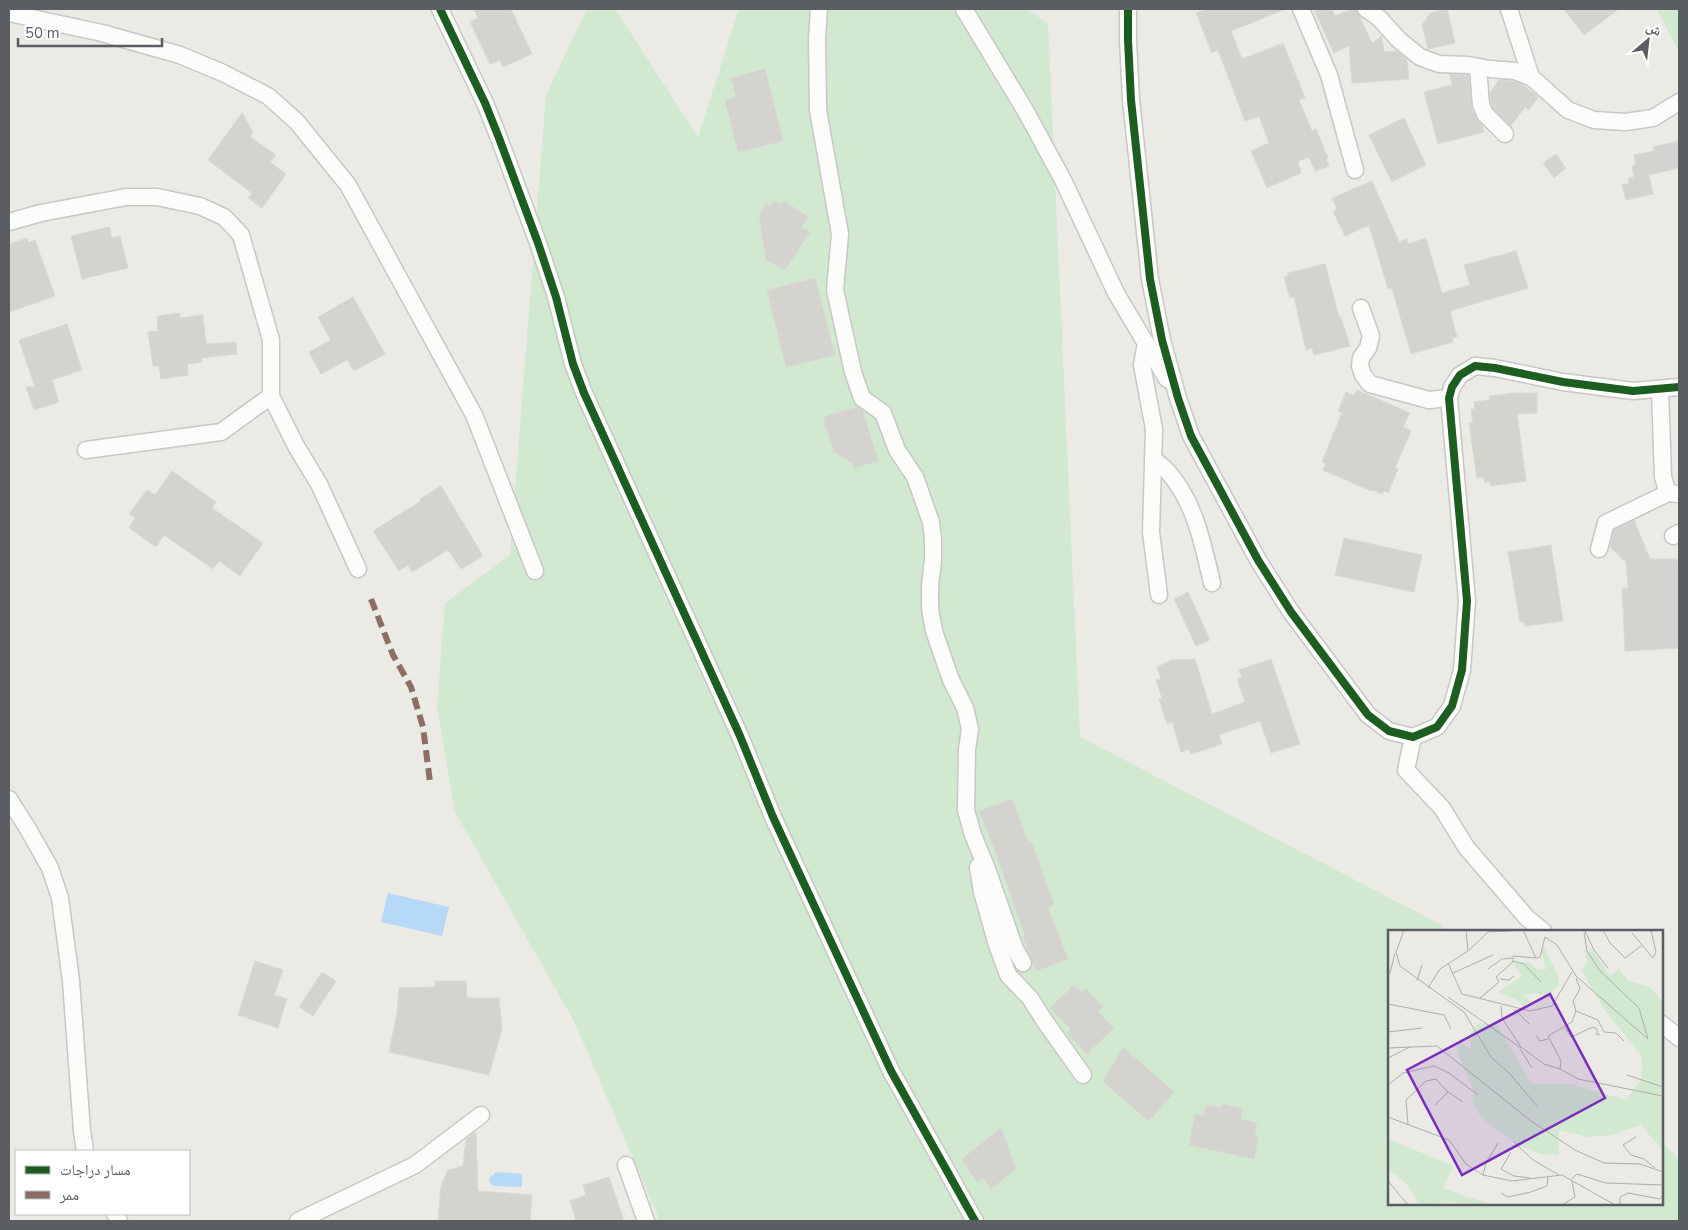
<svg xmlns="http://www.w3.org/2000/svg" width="1688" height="1230" viewBox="0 0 1688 1230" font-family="'Nunito Sans','Noto Naskh Arabic',sans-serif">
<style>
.green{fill:#d1e9cf}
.water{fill:#b6d9f7}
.building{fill:#d4d3cf;stroke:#dad9d4}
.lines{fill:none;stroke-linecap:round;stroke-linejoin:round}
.minor-casing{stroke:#c7c8c6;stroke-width:19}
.minor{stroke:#fcfcfb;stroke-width:16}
.quiet{stroke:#8d6e63;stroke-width:6;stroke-dasharray:12 6;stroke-linecap:butt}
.cycleway-casing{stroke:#fff;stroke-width:11}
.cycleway{stroke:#1b5e20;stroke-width:8}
.inset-road{fill:none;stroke:#adaeac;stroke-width:1}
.view{fill:#7b2cbf;fill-opacity:0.15;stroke:#7b2cbf;stroke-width:2.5}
.inset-edge{fill:none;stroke:#5a5e63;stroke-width:2.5}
</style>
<rect width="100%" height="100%" fill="#ebeae4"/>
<g class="green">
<path d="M 587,9 L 615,9 L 698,137 L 739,9 L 1027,9 L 1048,24 L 1080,737 L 1440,924 L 1448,931 L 1389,931 L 1389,1204 L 1662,1204 L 1662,1142 L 1679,1159 L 1679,1221 L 660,1221 L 575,1023 L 455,812 L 437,707 L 445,603 L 510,555 L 546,95 Z"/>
<path d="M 1657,9 L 1679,9 L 1679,52 Z"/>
</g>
<g class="water">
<path d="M 388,893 L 449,907 L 442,936 L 381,922 Z"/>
<path d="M 495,1172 L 522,1174 L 522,1187 L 493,1186 L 489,1182 L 490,1176 L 494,1175 Z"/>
</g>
<g class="building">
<path d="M 474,9 L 511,9 L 532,54 L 503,67 L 500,60 L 490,64 L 470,22 L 478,18 Z"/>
<path d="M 1207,9 L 1286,9 L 1231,31 L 1242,59 L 1283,43 L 1305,98 L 1299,100 L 1312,131 L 1316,129 L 1328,158 L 1326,159 L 1329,166 L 1315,171 L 1309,157 L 1298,161 L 1301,173 L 1267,188 L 1251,151 L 1269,143 L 1259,116 L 1245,121 L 1218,50 L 1212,53 L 1196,13 Z"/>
<path d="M 1314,9 L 1332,9 L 1335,16 L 1352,9 L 1356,9 L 1372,43 L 1382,36 L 1384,52 L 1397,51 L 1407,60 L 1409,79 L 1352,83 L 1349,46 L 1334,53 Z"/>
<path d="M 1447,9 L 1455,43 L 1428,49 L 1422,25 L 1430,13 Z"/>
<path d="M 1564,9 L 1619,9 L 1584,35 Z"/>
<path d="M 765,69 L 783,141 L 738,152 L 725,100 L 736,97 L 731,78 Z"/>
<path d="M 1450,74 L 1469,75 L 1472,109 L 1476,118 L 1482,125 L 1484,132 L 1438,144 L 1424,92 L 1452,85 Z"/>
<path d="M 1499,80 L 1513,81 L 1522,84 L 1538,97 L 1529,110 L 1525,107 L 1511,126 L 1493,108 L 1491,102 L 1490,93 Z"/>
<path d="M 242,113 L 253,132 L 250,137 L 276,155 L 270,162 L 286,174 L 262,208 L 248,198 L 252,193 L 208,160 Z"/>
<path d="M 1404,118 L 1426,165 L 1392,182 L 1369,135 Z"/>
<path d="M 1679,141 L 1679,168 L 1649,175 L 1653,194 L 1626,200 L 1622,185 L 1629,183 L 1628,179 L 1634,177 L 1632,166 L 1636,164 L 1634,155 L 1654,151 L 1653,147 Z"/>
<path d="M 1556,154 L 1566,168 L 1554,178 L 1543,163 Z"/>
<path d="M 1372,181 L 1399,242 L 1407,239 L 1408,244 L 1426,238 L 1442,293 L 1470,285 L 1464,265 L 1516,251 L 1528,288 L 1450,311 L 1457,337 L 1452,338 L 1453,342 L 1411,354 L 1392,288 L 1388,289 L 1369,225 L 1345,236 L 1333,211 L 1337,209 L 1332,198 Z"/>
<path d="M 775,201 L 781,204 L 784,201 L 808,217 L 801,227 L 810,232 L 785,270 L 766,260 L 759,215 L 766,204 L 771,206 Z"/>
<path d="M 109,227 L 112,238 L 120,236 L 128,268 L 82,279 L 71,236 Z"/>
<path d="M 27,238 L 28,243 L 35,240 L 55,296 L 9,312 L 9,244 Z"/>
<path d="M 1325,264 L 1339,317 L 1341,317 L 1350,346 L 1314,355 L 1312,348 L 1306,350 L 1294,297 L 1290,298 L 1284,277 L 1288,276 L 1288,273 Z"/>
<path d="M 815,278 L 835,355 L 786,367 L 767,290 Z"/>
<path d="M 353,297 L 385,354 L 354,371 L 347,360 L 321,374 L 309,352 L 331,340 L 318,317 Z"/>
<path d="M 180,313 L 180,318 L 203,315 L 206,344 L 236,342 L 237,354 L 201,358 L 202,362 L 187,364 L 188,375 L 161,379 L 159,366 L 153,366 L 148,332 L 158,331 L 157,316 Z"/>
<path d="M 67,324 L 82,370 L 52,380 L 59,402 L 34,410 L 26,387 L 35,387 L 19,340 Z"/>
<path d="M 1357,390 L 1410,413 L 1403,427 L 1411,431 L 1395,468 L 1398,469 L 1388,493 L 1384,491 L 1382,494 L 1372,490 L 1371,491 L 1323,470 L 1326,464 L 1322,462 L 1342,413 L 1338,411 L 1346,392 L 1354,396 Z"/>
<path d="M 1514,393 L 1537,393 L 1537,413 L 1517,414 L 1526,481 L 1491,486 L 1490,482 L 1485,483 L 1484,477 L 1477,478 L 1469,423 L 1473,422 L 1471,409 L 1475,409 L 1474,402 L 1490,400 L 1490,396 Z"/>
<path d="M 857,407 L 863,411 L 878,461 L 854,468 L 852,463 L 834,452 L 823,417 Z"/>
<path d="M 172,471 L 216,502 L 212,508 L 263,543 L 240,576 L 219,561 L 213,569 L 164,535 L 156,547 L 129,528 L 135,518 L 129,514 L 147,490 L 155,495 Z"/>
<path d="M 441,486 L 483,556 L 461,569 L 448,550 L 412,572 L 408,565 L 399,571 L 373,531 L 421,501 L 420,499 Z"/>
<path d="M 1634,520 L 1650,559 L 1677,559 L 1677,562 L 1679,562 L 1679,648 L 1625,651 L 1622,588 L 1628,588 L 1626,562 L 1610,547 L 1614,530 Z"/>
<path d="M 1344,538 L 1422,555 L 1414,592 L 1335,575 Z"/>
<path d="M 1551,545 L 1563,621 L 1525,626 L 1524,622 L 1520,622 L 1508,552 Z"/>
<path d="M 1188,592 L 1210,640 L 1196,646 L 1174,599 Z"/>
<path d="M 1195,659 L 1212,714 L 1245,702 L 1237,679 L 1242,677 L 1239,670 L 1271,659 L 1300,744 L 1271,753 L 1260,721 L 1219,735 L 1222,744 L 1191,754 L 1189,749 L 1181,752 L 1172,722 L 1167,724 L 1159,699 L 1162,698 L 1156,680 L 1161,679 L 1157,667 L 1171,660 Z"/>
<path d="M 1012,799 L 1029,843 L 1032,843 L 1054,905 L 1048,908 L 1068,959 L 1036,971 L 1023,937 L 1025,935 L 993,846 L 979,811 Z"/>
<path d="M 255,961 L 283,970 L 274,995 L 287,999 L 278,1028 L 238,1015 Z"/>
<path d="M 322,972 L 336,981 L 313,1016 L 299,1007 Z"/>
<path d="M 435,981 L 466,981 L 467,998 L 499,998 L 502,1029 L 489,1075 L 389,1052 L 397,1013 L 399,988 L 435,987 Z"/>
<path d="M 1074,985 L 1082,992 L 1086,989 L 1103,1007 L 1098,1011 L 1114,1028 L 1087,1054 L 1067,1033 L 1071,1029 L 1050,1008 Z"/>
<path d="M 1123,1047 L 1174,1092 L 1149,1121 L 1103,1082 Z"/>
<path d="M 1222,1104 L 1243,1109 L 1241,1119 L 1257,1123 L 1255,1135 L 1259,1136 L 1254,1159 L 1189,1145 L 1195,1114 L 1204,1116 L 1206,1105 L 1221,1108 Z"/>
<path d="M 1001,1128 L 1016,1169 L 991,1189 L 983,1178 L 977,1182 L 962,1159 Z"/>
<path d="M 474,1133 L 476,1133 L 478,1191 L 532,1195 L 530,1221 L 438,1221 L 441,1186 L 448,1170 L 463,1166 L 466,1139 Z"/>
<path d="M 609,1177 L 624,1221 L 576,1221 L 570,1201 L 586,1195 L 583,1185 Z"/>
</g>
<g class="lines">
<g class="minor-casing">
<g id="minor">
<path d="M 440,9 L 485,103 L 499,138 L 538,243 L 556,297 L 573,364 L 584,393 L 740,736 L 773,817 L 891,1071 L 975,1221"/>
<path d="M 819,9 L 817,39 L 818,110 L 840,234 L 835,290 L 853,372 L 862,398 L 883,413 L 897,450 L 915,477 L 931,522 L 933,539 L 933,560 L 930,586 L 930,608 L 934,631 L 951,680 L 965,708 L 970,729 L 967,749 L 966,810 L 973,835 L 987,869 L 1015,949 L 1023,963"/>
<path d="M 964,9 L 1025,110 L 1063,180 L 1116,293 L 1167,379"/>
<path d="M 1128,9 L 1128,40 L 1131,100 L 1150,279 L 1162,340 L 1178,398 L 1191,436 L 1258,560 L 1291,612 L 1368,715 L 1389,731 L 1413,737 L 1437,727 L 1452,706 L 1462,670 L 1467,601 L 1449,398 L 1452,387 L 1460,375 L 1475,366 L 1495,368 L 1563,382 L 1633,391 L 1679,387"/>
<path d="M 1301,9 L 1329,75 L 1355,170"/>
<path d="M 1366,9 L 1379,18 L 1399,40 L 1420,57 L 1439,64 L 1468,65 L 1490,69 L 1515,71 L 1531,77 L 1568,110 L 1594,120 L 1625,122 L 1653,118 L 1679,102"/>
<path d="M 1509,9 L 1531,77"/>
<path d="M 9,13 L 102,33 L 180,55 L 223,73 L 268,96 L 297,122 L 348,185 L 474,415 L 535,571"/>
<path d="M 1478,67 L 1481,105 L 1485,114 L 1505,134"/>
<path d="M 9,222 L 41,213 L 126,197 L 157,197 L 200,206 L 224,217 L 241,235 L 271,340 L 271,396 L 221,432 L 86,450"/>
<path d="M 1361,308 L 1371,336 L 1368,348 L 1361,358 L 1360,366 L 1363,375 L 1370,384 L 1429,400 L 1449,398"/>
<path d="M 1146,343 L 1142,365 L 1154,429 L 1151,532 L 1159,595"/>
<path d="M 1660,389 L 1663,477 L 1668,493 L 1679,494"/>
<path d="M 271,396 L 296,446 L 319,484 L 358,569"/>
<path d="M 1153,459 C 1158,463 1164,467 1168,472 C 1195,502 1203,545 1212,583"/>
<path d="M 1673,536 L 1679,533"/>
<path d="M 1599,549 L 1606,523 L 1668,493"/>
<path d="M 1413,737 L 1406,770 L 1442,808 L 1466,847 L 1527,918 L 1543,931"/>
<path d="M 9,799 L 28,829 L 50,868 L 60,898 L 71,981 L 82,1131 L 85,1151"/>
<path d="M 978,867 L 982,892 L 997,945 L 1008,975 L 1030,998 L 1044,1020 L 1083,1075"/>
<path d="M 1662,1024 L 1679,1038"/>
<path d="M 626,1165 L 646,1221"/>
<path d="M 115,1214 L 119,1221"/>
<path d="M 298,1221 L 415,1165 L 481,1115"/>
</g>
</g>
<use href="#minor" class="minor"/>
<path class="quiet" d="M 371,599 L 393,655 L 411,687 L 423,727 L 430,782"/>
<g class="cycleway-casing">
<g id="cycleway">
<path d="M 440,9 L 485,103 L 499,138 L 538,243 L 556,297 L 573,364 L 584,393 L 740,736 L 773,817 L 891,1071 L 975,1221"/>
<path d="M 1128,9 L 1128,40 L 1131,100 L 1150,279 L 1162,340 L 1178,398 L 1191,436 L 1258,560 L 1291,612 L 1368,715 L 1389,731 L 1413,737 L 1437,727 L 1452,706 L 1462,670 L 1467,601 L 1449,398 L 1452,387 L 1460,375 L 1475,366 L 1495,368 L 1563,382 L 1633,391 L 1679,387"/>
</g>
</g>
<use href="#cycleway" class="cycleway"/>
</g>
<g transform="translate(1388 930)">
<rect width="275" height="275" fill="#ebeae4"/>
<path d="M 156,16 L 169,44 L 171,55 L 163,62 L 167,69 L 146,63 L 136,66 L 143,72 L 138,78 L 127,69 L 110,62 L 134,46 L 125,33 L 141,32 L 149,39 L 158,40 L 154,23 ZM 204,19 L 222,46 L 231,38 L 240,51 L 262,57 L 275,71 L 275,221 L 253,195 L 224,205 L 200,207 L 170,200 L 171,225 L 152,224 L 131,215 L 94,189 L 84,171 L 87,164 L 70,124 L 69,112 L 84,120 L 81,105 L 91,93 L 109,95 L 144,154 L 183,154 L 238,170 L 253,149 L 254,126 L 218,82 L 193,40 L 200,32 L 196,20 ZM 0,209 L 66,236 L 55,258 L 104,275 L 60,272 L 31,275 L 19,254 L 0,239 Z" fill="#d1e9cf"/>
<path class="inset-road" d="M 16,0 L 8,22 L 12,36 L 76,82 L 103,127 L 121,143 L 149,176M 135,0 L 148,28 L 152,27 L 157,7 L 169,15 L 188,46 L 260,109 L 251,78 L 212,41 L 199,21 L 196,2M 215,0 L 222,13 L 237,28 L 253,16M 197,1 L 206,20 L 220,38M 244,3 L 265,28 L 268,22 L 263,0M 81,20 L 100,2 L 123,1M 125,31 L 136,34 L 153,52M 60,33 L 74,64 L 142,81 L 164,76 L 184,42M 100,39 L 114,29 L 124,28M 2,43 L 7,23M 65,43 L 105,25M 112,49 L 121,50 L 126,46M 29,51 L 34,35M 40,58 L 52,39 L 80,21 L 78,0M 60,67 L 133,118M 92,68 L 111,52 L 108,47 L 125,32 L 125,26 L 148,28M 0,74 L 56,85 L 63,99M 113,76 L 114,88 L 133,117 L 156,134 L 172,139 L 173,131 L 160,106 L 184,92 L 188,81 L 185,71 L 192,59 L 188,48M 126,79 L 141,94M 188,81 L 210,90 L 216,102 L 228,103 L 236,111M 0,93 L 0,102 L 34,98M 177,98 L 183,107 L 205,97 L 209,99 L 209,105 L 212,104M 148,105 L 152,111 L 160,109M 0,118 L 49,116 L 143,191 L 187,220 L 216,233 L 252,234 L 275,242M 132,119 L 144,138M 0,128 L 22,117M 172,139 L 190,149 L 275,166M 239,145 L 275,157M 0,155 L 15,143 L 46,136 L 61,143 L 90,165M 60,162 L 75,172M 0,187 L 61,210 L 78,234 L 95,245 L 124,251 L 174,245 L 227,275M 20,195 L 18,170 L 38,151 L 48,149 L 60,162 L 47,175M 248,207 L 235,215 L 243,225 L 256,229 L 267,238M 125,211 L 145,230 L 171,245M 123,222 L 113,239 L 126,246 L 143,248M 95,245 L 98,233 L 110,213M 184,249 L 189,244 L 218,253 L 275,255M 0,251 L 20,275M 113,263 L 120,267 L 143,262 L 159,256 L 160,247M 174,275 L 187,267 L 184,251M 232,275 L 232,267 L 240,263 L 272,269 L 275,265"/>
<path class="view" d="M 162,64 L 217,168 L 74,245 L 19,140 Z"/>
<rect width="275" height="275" class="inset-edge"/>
</g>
<rect width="1688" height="1230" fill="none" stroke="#5a5e63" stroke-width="20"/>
<rect x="15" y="1150" width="175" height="65" fill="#ffffff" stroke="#bdbfc1"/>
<rect x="25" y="1166" width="25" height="8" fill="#1b5e20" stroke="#bdbfc1"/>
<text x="60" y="1175" font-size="15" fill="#5a5e63">مسار دراجات</text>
<rect x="25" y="1191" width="25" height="8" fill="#8d6e63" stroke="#bdbfc1"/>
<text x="60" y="1200" font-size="15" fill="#5a5e63">ممر</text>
<g transform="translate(1648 40) rotate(28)" stroke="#ffffff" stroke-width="4" paint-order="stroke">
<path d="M0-4L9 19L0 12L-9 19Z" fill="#5a5e63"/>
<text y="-8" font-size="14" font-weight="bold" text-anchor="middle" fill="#5a5e63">ش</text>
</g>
<path d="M18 38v8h144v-8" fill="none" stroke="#5a5e63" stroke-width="2.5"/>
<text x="25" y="38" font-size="15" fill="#5a5e63" stroke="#ffffff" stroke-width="4" paint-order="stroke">50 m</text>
</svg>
